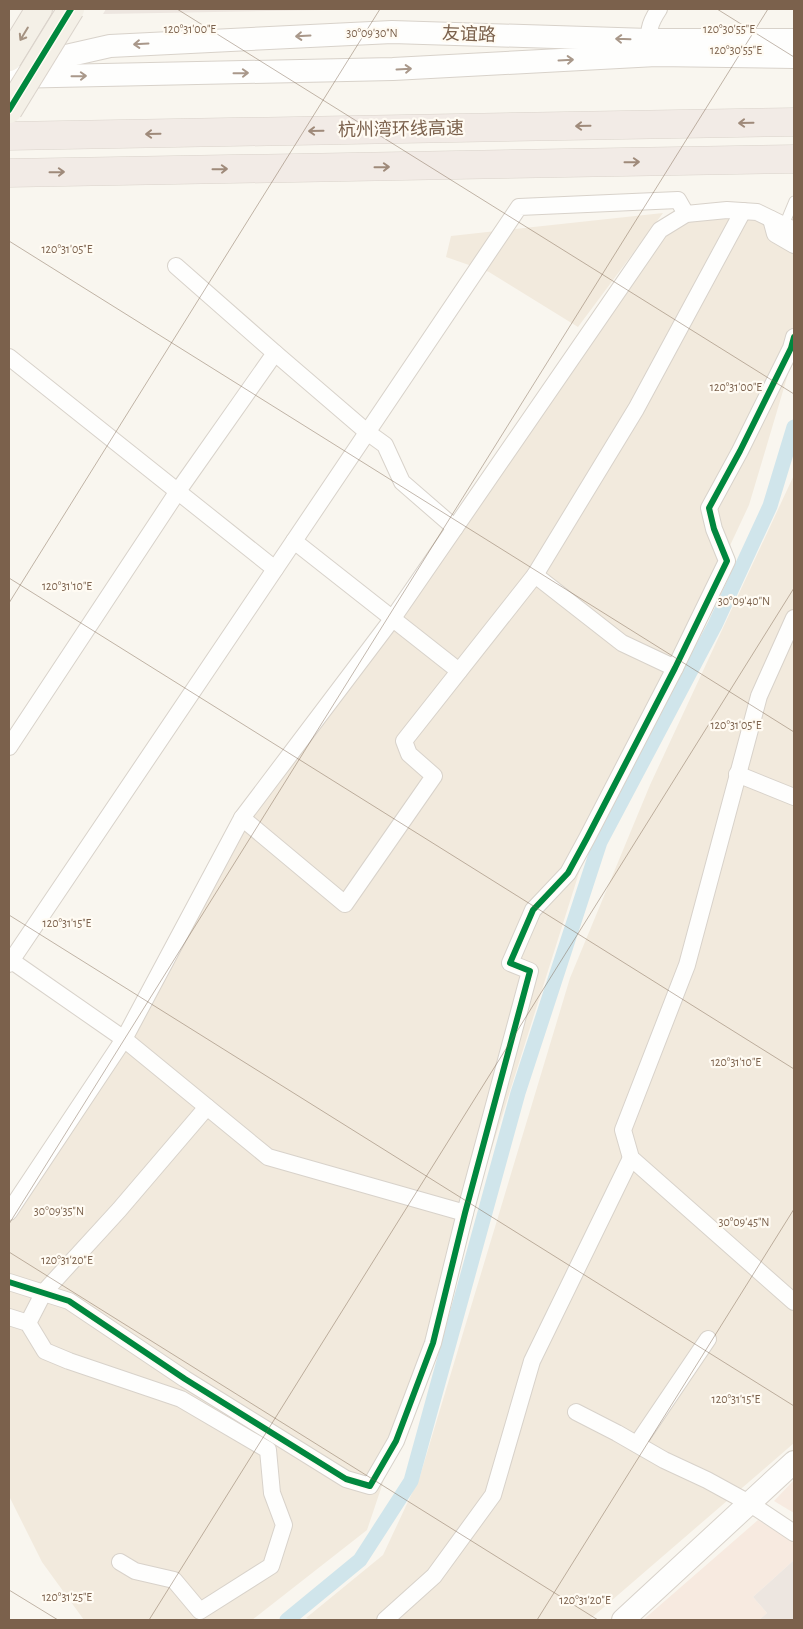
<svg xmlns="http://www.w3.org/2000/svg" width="803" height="1629" viewBox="0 0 803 1629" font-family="'Alegreya Sans','Noto Sans SC',sans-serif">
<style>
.residential{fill:#f2eadd}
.commercial{fill:#f7eae0}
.industrial{fill:#ede6e0}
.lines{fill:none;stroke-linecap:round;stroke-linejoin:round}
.canal{stroke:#d0e5eb;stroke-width:15}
.lane-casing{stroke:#d8d2ca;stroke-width:11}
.street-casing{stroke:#d8d2ca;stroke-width:18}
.secondary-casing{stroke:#d8d2ca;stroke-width:24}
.primary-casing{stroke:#dad3cb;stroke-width:28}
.highway-casing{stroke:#dad3cb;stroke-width:29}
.lane{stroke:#fefefd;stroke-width:9}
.street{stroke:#fefefd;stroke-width:16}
.secondary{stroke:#fefefd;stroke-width:22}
.primary{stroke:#f4f0e7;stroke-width:26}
.highway{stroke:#f2ebe6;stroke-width:28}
.primary-bridge-casing{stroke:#dad3cb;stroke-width:28;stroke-linecap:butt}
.primary-bridge{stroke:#f4f0e7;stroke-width:26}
.cycleway-casing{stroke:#fffbf3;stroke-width:9}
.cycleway{stroke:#00873e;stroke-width:6}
.oneway{stroke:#a59382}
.oneway2{stroke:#a9988a}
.oneway3{stroke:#9f8a7a}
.ticks{fill:none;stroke:#7b614c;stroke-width:1;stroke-opacity:0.45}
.labels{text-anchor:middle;stroke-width:4.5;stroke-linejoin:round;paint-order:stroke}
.street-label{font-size:18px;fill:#7b614c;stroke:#fffbf3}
.ticks-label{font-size:12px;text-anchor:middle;fill:#7b614c;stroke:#fffbf3;stroke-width:4.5;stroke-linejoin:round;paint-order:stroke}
</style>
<rect width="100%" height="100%" fill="#f9f6ef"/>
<g class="residential">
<path d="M 663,213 L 578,327 L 489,272 L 446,257 L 451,236 Z"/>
<path d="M 727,216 L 756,219 L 794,237 L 794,354 L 749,505 L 584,857 L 435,1328 L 367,1530 L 252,1620 L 84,1620 L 42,1562 L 9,1496 L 9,1224 L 130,1042 L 247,822 L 664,235 L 689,220 Z"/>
<path d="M 794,475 L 794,1443 L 589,1620 L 311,1620 L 306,1618 L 383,1555 L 420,1476 L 570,978 L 650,785 Z"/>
</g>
<g class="commercial">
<path d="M 794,1480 L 794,1513 L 774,1501 Z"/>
<path d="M 758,1520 L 794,1543 L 794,1560 L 753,1597 L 767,1613 L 759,1620 L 643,1620 Z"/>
</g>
<g class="industrial">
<path d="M 106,9 L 378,9 L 103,14 Z"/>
<path d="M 794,1560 L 794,1620 L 759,1620 L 767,1613 L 753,1597 Z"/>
</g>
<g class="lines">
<path class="canal" d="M 287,1620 L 360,1560 L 411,1481 L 518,1093 L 600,842 L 715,625 L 770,506 L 794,427"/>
<g class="lane-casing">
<path id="lane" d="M 784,225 L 794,201"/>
</g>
<g class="street-casing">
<g id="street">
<path d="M 654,50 C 646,33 649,24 659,9"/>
<path d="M 771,219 L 775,234 L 794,245"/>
<path d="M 176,266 L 275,353 L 367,432 L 385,445 L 402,482 L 455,528"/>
<path d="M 9,357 L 275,569"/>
<path d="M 294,541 L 459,671"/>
<path d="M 535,575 L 622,643 L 675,668"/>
<path d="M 794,618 L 759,696 L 687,965 L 623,1130 L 631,1158 L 794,1302"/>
<path d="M 9,747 L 178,491 L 275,353"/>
<path d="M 737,774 L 794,797"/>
<path d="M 242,818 L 345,904 L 434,776 L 409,754 L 404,741 L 535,575 L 636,409 L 743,211"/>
<path d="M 9,959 L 124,1039 L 268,1157 L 465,1213"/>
<path d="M 9,964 L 519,207 L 678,200 L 686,214"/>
<path d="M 9,1212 L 124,1039 L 242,818 L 393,618 L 660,230 L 686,214 L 727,210 L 757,212 L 794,230"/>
<path d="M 9,1282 L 69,1301 L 185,1379 L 346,1479 L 370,1486 L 396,1441 L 433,1343 L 465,1213 L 530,971 L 510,963 L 533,910 L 568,873 L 587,838 L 675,668 L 727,561 L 714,529 L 709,508 L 740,451 L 791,348 L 794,337"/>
<path d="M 9,1317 L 28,1323 L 45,1351 L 69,1361 L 181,1399 L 268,1450 L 272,1493 L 284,1525 L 271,1566 L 200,1611 L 174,1580 L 135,1571 L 120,1562"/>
<path d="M 28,1323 L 44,1292 L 119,1210 L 207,1107"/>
<path d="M 576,1412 L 617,1433 L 664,1460 L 707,1480 L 749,1503 L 794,1533"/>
<path d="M 637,1444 L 708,1339"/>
<path d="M 385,1620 L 434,1576 L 493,1495 L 532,1361 L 631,1158"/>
</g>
</g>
<g class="secondary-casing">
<g id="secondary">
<path d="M 31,76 L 66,56 L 110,46 L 392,32 L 649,40 L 794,40"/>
<path d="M 9,77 L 393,69 L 656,55 L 794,57"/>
<path d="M 623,1620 L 794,1462"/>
</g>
</g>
<g class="primary-casing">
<path id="primary" d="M 9,58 L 39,9"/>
</g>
<g class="highway-casing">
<g id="highway">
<path d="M 9,136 L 794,122"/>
<path d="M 9,173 L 794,159"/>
</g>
</g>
<use href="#lane" class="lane"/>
<use href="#street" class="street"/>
<use href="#secondary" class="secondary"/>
<use href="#primary" class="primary"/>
<use href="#highway" class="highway"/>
<g class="primary-bridge-casing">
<path id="primary-bridge" d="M 9,110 L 71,9"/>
</g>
<use href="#primary-bridge" class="primary-bridge"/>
<g class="cycleway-casing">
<g id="cycleway">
<path d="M 9,110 L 71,9"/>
<path d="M 9,1282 L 69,1301 L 185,1379 L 346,1479 L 370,1486 L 396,1441 L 433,1343 L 465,1213 L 530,971 L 510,963 L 533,910 L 568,873 L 587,838 L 675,668 L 727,561 L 714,529 L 709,508 L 740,451 L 791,348 L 794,337"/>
</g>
</g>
<use href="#cycleway" class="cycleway"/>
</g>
<defs><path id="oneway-shaft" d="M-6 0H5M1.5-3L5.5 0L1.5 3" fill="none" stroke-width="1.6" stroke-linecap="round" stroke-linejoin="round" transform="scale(1.25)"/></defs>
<use class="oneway" href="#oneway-shaft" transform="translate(24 34) rotate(121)"/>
<g class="oneway2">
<use href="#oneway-shaft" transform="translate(303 36) rotate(177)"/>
<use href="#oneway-shaft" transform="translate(623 39) rotate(-178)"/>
<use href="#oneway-shaft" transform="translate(141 44) rotate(177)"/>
<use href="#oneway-shaft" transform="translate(566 60) rotate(-3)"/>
<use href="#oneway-shaft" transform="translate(404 69) rotate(-3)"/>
<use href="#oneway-shaft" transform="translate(241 73) rotate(-1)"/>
<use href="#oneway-shaft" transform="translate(79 76) rotate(-1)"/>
</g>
<g class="oneway3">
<use href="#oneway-shaft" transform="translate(746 123) rotate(179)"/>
<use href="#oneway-shaft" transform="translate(583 126) rotate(179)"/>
<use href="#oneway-shaft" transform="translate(316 131) rotate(179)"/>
<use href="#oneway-shaft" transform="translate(153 134) rotate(179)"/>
<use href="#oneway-shaft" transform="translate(632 162) rotate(-1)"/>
<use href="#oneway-shaft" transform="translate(382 167) rotate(-1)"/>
<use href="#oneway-shaft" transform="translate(220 169) rotate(-1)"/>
<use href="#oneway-shaft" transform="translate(57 172) rotate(-1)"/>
</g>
<path class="ticks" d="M 177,9 L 794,394M 717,9 L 794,57M 9,241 L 794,732M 9,578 L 794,1069M 9,603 L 380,9M 9,915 L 794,1406M 9,1224 L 768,9M 9,1252 L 598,1620M 9,1590 L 58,1620M 149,1620 L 794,588M 537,1620 L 794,1209"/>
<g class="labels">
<g class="street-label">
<text transform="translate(469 34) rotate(2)" y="6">友谊路</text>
<text transform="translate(401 129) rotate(-1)" y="6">杭州湾环线高速</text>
</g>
</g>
<g class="ticks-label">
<text x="190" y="33">120°31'00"E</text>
<text x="729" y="33">120°30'55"E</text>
<text x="372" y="37">30°09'30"N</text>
<text x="736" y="54">120°30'55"E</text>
<text x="67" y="253">120°31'05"E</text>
<text x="736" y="391">120°31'00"E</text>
<text x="67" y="590">120°31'10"E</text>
<text x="744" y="605">30°09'40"N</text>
<text x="736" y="729">120°31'05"E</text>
<text x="67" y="927">120°31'15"E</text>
<text x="736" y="1066">120°31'10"E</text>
<text x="59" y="1215">30°09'35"N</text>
<text x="744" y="1226">30°09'45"N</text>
<text x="67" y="1264">120°31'20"E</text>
<text x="736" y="1403">120°31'15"E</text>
<text x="67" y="1601">120°31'25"E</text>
<text x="585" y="1604">120°31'20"E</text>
</g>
<rect width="803" height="1629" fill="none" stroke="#7b614c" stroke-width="20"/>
</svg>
